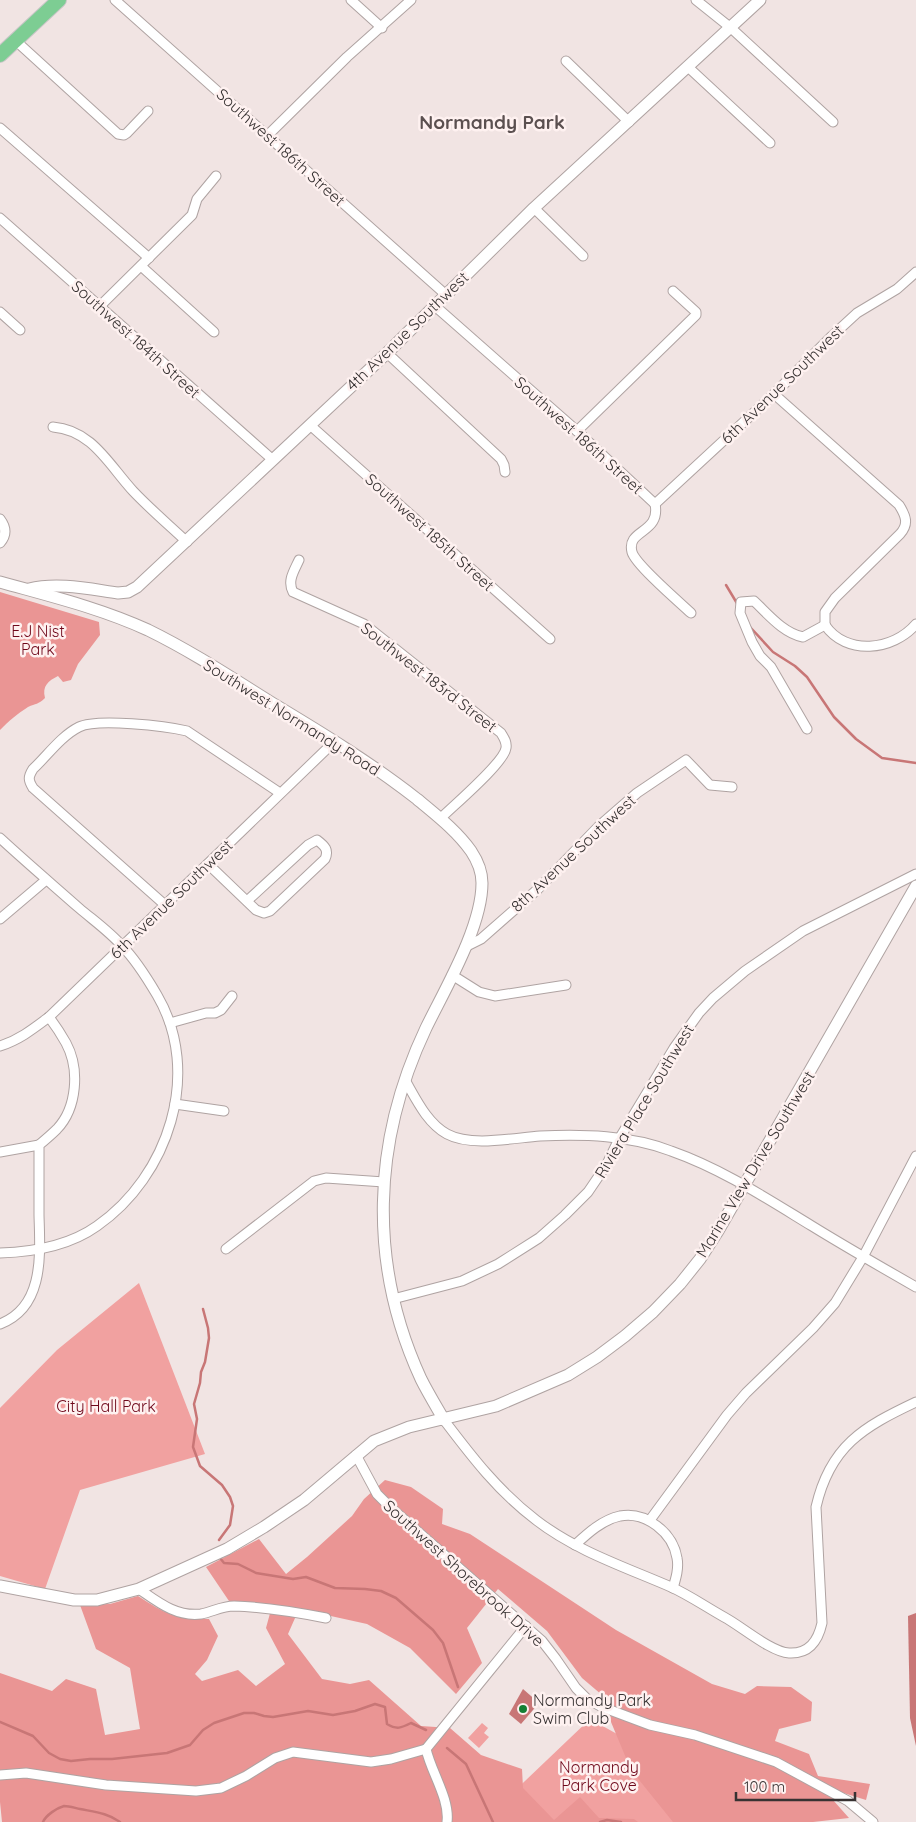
<svg xmlns="http://www.w3.org/2000/svg" width="916" height="1822" viewBox="0 0 916 1822" font-family="Quicksand,sans-serif">
<style>
.green{fill:#f1a1a0}
.forest{fill:#ea9594}
.water{fill:#c87676}
.lines{fill:none;stroke-linecap:round;stroke-linejoin:round}
.stream{stroke:#c87676;stroke-width:2.5}
.minor-casing{stroke:#afa3a2;stroke-width:11}
.tertiary-casing{stroke:#afa3a2;stroke-width:13}
.primary-casing{stroke:#c7c6c6;stroke-width:16}
.minor{stroke:#fff;stroke-width:9}
.tertiary{stroke:#fff;stroke-width:11}
.primary{stroke:#7dcd93;stroke-width:14}
.poi-dot{fill:#147f34;stroke:#fef1f0;stroke-width:2}
.labels{text-anchor:middle;stroke-width:5;stroke-linejoin:round;paint-order:stroke}
.street-label{font-size:16px;fill:#373232;stroke:#fef1f0}
.park-label{font-size:16px;fill:#6f071a;stroke:#fef1f0}
.poi-label{font-size:16px;fill:#373232;stroke:#fef1f0;text-anchor:start}
.quarter-label{font-size:19px;font-weight:bold;fill:#5b5050;stroke:#fef1f0}
</style>
<rect width="100%" height="100%" fill="#f1e4e3"/>
<g class="green">
<path d="M 139,1283 L 205,1454 L 80,1490 L 45,1589 L 0,1576 L 0,1408 L 57,1350 Z"/>
<path d="M 590,1719 L 700,1780 L 809,1822 L 482,1822 Z"/>
<path d="M 482,1723 L 488,1728 L 484,1733 L 489,1737 L 479,1748 L 468,1738 Z"/>
</g>
<g class="forest">
<path d="M 0,592 L 99,622 L 100,635 L 78,664 L 71,680 L 63,682 L 58,676 C 48,681 42,686 45,698 C 38,705 36,703 28,707 C 17,714 9,721 0,730 Z"/>
<path d="M 385,1480 L 411,1487 L 443,1509 L 442,1524 L 470,1534 L 616,1630 L 712,1684 L 745,1694 L 757,1686 L 791,1687 L 812,1702 L 811,1721 L 779,1729 L 775,1741 L 809,1754 L 818,1776 L 870,1784 L 866,1800 L 834,1790 L 833,1800 L 849,1818 L 813,1822 L 673,1822 L 631,1770 L 611,1722 L 602,1695 L 582,1678 L 547,1631 L 498,1589 L 467,1628 L 482,1663 L 456,1694 L 410,1648 L 367,1624 L 299,1609 L 288,1634 L 322,1679 L 350,1684 L 369,1680 L 421,1726 L 450,1728 L 481,1755 L 522,1769 L 523,1788 L 554,1820 L 580,1797 L 599,1818 L 634,1819 L 638,1822 L 2,1822 L 0,1802 L 0,1673 L 52,1691 L 66,1679 L 96,1689 L 105,1735 L 140,1729 L 130,1668 L 96,1649 L 80,1605 L 110,1604 L 138,1596 C 166,1614 174,1619 209,1619 L 218,1636 L 207,1660 L 195,1674 L 202,1681 L 238,1670 L 256,1686 L 285,1664 L 266,1628 L 272,1606 L 229,1601 L 206,1567 L 259,1539 L 286,1574 L 307,1557 L 352,1516 L 364,1499 Z"/>
</g>
<g class="water">
<path d="M 916,1613 L 916,1746 L 910,1718 L 908,1616 Z"/>
<path d="M 523,1689 L 539,1703 L 521,1724 L 509,1714 Z"/>
</g>
<g class="lines">
<g class="stream">
<path d="M 726,585 L 738,605"/>
<path d="M 750,627 L 773,652 L 795,666 L 807,677 L 834,717 L 856,739 L 882,758 L 916,763"/>
<path d="M 203,1309 L 208,1328 L 209,1338 L 205,1362 L 201,1372 L 200,1383 L 194,1404 L 197,1419 L 193,1447 L 200,1466 L 222,1485 L 230,1497 L 233,1506 L 230,1525 L 219,1540"/>
<path d="M 220,1558 L 224,1563 L 238,1564 L 256,1573 L 293,1579 L 306,1577 L 335,1588 L 365,1589 L 381,1591 L 396,1598 L 433,1630 L 443,1643 L 458,1687"/>
<path d="M 0,1722 L 33,1736 L 49,1753 L 60,1759 L 71,1761 L 90,1759 L 112,1759 L 167,1753 L 190,1745 L 203,1730 L 214,1723 L 244,1713 L 254,1713 L 264,1716 L 273,1717 L 308,1711 L 333,1715 L 355,1711 L 375,1704 L 385,1707 L 387,1724 C 397,1730 401,1728 411,1723 L 426,1730"/>
<path d="M 447,1748 L 466,1764 L 493,1822"/>
<path d="M 43,1822 C 46,1815 57,1808 64,1806 C 69,1806 75,1808 80,1809 C 95,1812 108,1813 120,1822"/>
<path d="M 600,1822 L 607,1820 L 621,1822"/>
</g>
<g class="minor-casing">
<g id="minor">
<path d="M 115,0 L 445,294"/>
<path d="M 351,0 L 382,28"/>
<path d="M 696,0 L 731,28 L 833,122"/>
<path d="M 16,41 L 118,134 L 124,135 L 127,133 L 148,111"/>
<path d="M 566,61 L 629,122"/>
<path d="M 688,67 L 770,143"/>
<path d="M 0,128 L 149,258"/>
<path d="M 268,135 L 347,57 L 411,0"/>
<path d="M 534,208 L 583,256"/>
<path d="M 0,218 L 273,460"/>
<path d="M 141,266 L 214,332"/>
<path d="M 100,306 L 192,215 L 197,199 L 216,176"/>
<path d="M 435,306 L 577,431 L 655,504"/>
<path d="M 0,312 L 20,330"/>
<path d="M 387,353 L 501,459 L 504,465 L 505,472"/>
<path d="M 774,394 L 899,505 C 906,516 909,524 900,534 L 835,598 L 825,612 L 825,625"/>
<path d="M 310,425 L 550,639"/>
<path d="M 53,427 C 92,430 109,465 133,491 C 150,509 169,525 187,542"/>
<path d="M 577,431 L 696,315 L 696,312 L 673,291"/>
<path d="M 655,504 L 774,394 L 832,336 L 857,313 L 897,289 L 916,272"/>
<path d="M 655,504 C 661,534 626,529 632,552 C 635,564 679,602 691,613"/>
<path d="M 0,519 C 6,527 7,535 0,543"/>
<path d="M 299,560 C 294,571 287,581 293,592 L 364,624 L 501,733 C 504,738 507,742 506,748 C 504,763 454,805 441,818"/>
<path d="M 825,625 C 846,656 893,651 916,624"/>
<path d="M 807,729 L 771,667 L 760,656 L 752,642 L 740,613 L 741,602 L 754,601 C 768,614 783,633 803,637 L 825,625"/>
<path d="M 0,838 C 26,862 53,885 79,908 C 93,920 110,932 122,946 C 136,960 147,978 157,995 C 203,1073 168,1177 97,1226 C 69,1246 33,1252 0,1253"/>
<path d="M 208,864 L 256,910 L 264,913 L 270,911 L 325,859 C 329,850 325,846 317,840 L 308,845 L 247,901"/>
<path d="M 165,905 L 33,788 C 28,780 28,777 33,769 C 47,756 61,736 79,727 C 97,718 166,726 187,731 L 280,793"/>
<path d="M 0,919 L 46,880"/>
<path d="M 465,947 L 481,939 L 538,889 L 598,827 L 637,793 L 686,760 L 710,785 L 732,787"/>
<path d="M 452,975 L 479,992 L 495,996 L 566,985"/>
<path d="M 170,1023 L 206,1013 L 215,1013 L 221,1010 L 232,996"/>
<path d="M 0,1046 C 19,1040 33,1029 49,1017 L 335,741"/>
<path d="M 405,1080 C 416,1099 427,1123 447,1134 C 471,1147 513,1138 540,1136 C 583,1134 630,1135 671,1151 C 722,1169 766,1198 812,1226 C 846,1247 881,1267 916,1287"/>
<path d="M 175,1104 L 224,1111"/>
<path d="M 0,1152 L 39,1145"/>
<path d="M 226,1249 L 314,1181 L 326,1178 L 384,1182"/>
<path d="M 393,1299 L 462,1281 L 498,1264 L 539,1238 L 565,1215 L 588,1192 L 607,1164 L 619,1139 L 674,1048 L 699,1013 L 713,998 L 745,971 L 803,931 L 916,874"/>
<path d="M 0,1324 C 45,1307 40,1253 39,1215 C 39,1191 39,1168 39,1145 C 45,1140 51,1135 57,1129 C 77,1108 80,1069 66,1043 C 61,1034 55,1025 49,1017"/>
<path d="M 444,1420 C 472,1457 498,1491 536,1520 C 576,1551 625,1567 671,1587 C 689,1595 706,1607 724,1617 C 741,1626 771,1652 789,1653 C 809,1654 818,1641 822,1623 L 816,1507 C 830,1446 863,1427 916,1402"/>
<path d="M 356,1455 L 377,1494 L 390,1507 L 542,1641 L 556,1659 L 576,1688 L 587,1699 L 602,1707 L 650,1725 L 695,1735 L 776,1762 L 848,1801 L 873,1822"/>
<path d="M 650,1520 L 727,1415 L 746,1393 L 813,1328 L 835,1303 L 863,1257 L 916,1156"/>
<path d="M 575,1545 C 588,1533 602,1520 620,1516 C 646,1511 673,1533 677,1558 C 679,1568 676,1578 673,1588"/>
<path d="M 139,1589 C 158,1602 176,1617 201,1614 C 212,1612 222,1606 234,1606 C 265,1607 296,1612 326,1618"/>
<path d="M 426,1749 L 526,1626"/>
<path d="M 426,1749 C 431,1772 450,1799 447,1822"/>
<path d="M 0,1775 L 26,1773 L 106,1785 L 196,1791 L 221,1788 L 246,1776 L 275,1758 L 293,1752 L 371,1762 L 391,1759 L 426,1749"/>
</g>
</g>
<g class="tertiary-casing">
<g id="tertiary">
<path d="M 0,582 C 50,596 100,608 148,630 C 191,651 232,678 272,703 C 322,733 371,763 417,799 C 436,815 456,830 471,851 C 477,860 482,872 482,883 C 482,927 445,989 426,1028 C 372,1142 368,1264 421,1379 C 428,1393 436,1406 444,1420"/>
<path d="M 29,589 C 58,582 89,589 118,593 L 128,592 L 137,587 L 387,353 L 534,208 L 760,0"/>
<path d="M 0,1586 L 74,1600 L 97,1600 L 139,1589 L 227,1549 L 264,1527 L 304,1500 L 374,1441 L 409,1427 L 496,1406 L 568,1375 L 597,1357 L 625,1336 L 653,1312 L 680,1284 L 700,1259 L 718,1231 L 916,886"/>
</g>
</g>
<g class="primary-casing">
<path id="primary" d="M 0,55 L 59,0"/>
</g>
<use href="#minor" class="minor"/>
<use href="#tertiary" class="tertiary"/>
<use href="#primary" class="primary"/>
</g>
<circle class="poi-dot" cx="523" cy="1709" r="5"/>
<g class="labels">
<g class="street-label">
<text transform="translate(281 147) rotate(42)" y="6">Southwest 186th Street</text>
<text transform="translate(407 331) rotate(-44)" y="6">4th Avenue Southwest</text>
<text transform="translate(136 339) rotate(42)" y="6">Southwest 184th Street</text>
<text transform="translate(782 384) rotate(-44)" y="6">6th Avenue Southwest</text>
<text transform="translate(579 435) rotate(42)" y="6">Southwest 186th Street</text>
<text transform="translate(430 532) rotate(42)" y="6">Southwest 185th Street</text>
<text transform="translate(429 677) rotate(38)" y="6">Southwest 183rd Street</text>
<text transform="translate(292 717) rotate(32)" y="6">Southwest Normandy Road</text>
<text transform="translate(573 853) rotate(-43)" y="6">8th Avenue Southwest</text>
<text transform="translate(171 899) rotate(-44)" y="6">6th Avenue Southwest</text>
<text transform="translate(644 1101) rotate(-59)" y="6">Riviera Place Southwest</text>
<text transform="translate(755 1164) rotate(-59)" y="6">Marine View Drive Southwest</text>
<text transform="translate(464 1573) rotate(42)" y="6">Southwest Shorebrook Drive</text>
</g>
<g class="park-label">
<text x="38" y="637">E.J Nist<tspan x="38" dy="18">Park</tspan></text>
<text x="106" y="1412">City Hall Park</text>
<text x="599" y="1773">Normandy<tspan x="599" dy="18">Park Cove</tspan></text>
</g>
<g class="poi-label">
<text x="533" y="1706">Normandy Park<tspan x="533" dy="18">Swim Club</tspan></text>
</g>
<g class="quarter-label">
<text x="492" y="129">Normandy Park</text>
</g>
</g>
<path d="M736 1792v8h119v-8" fill="none" stroke="#373232" stroke-width="2.5"/>
<text x="744" y="1792" font-size="15" fill="#373232" stroke="#fef1f0" stroke-width="4" paint-order="stroke">100 m</text>
</svg>
